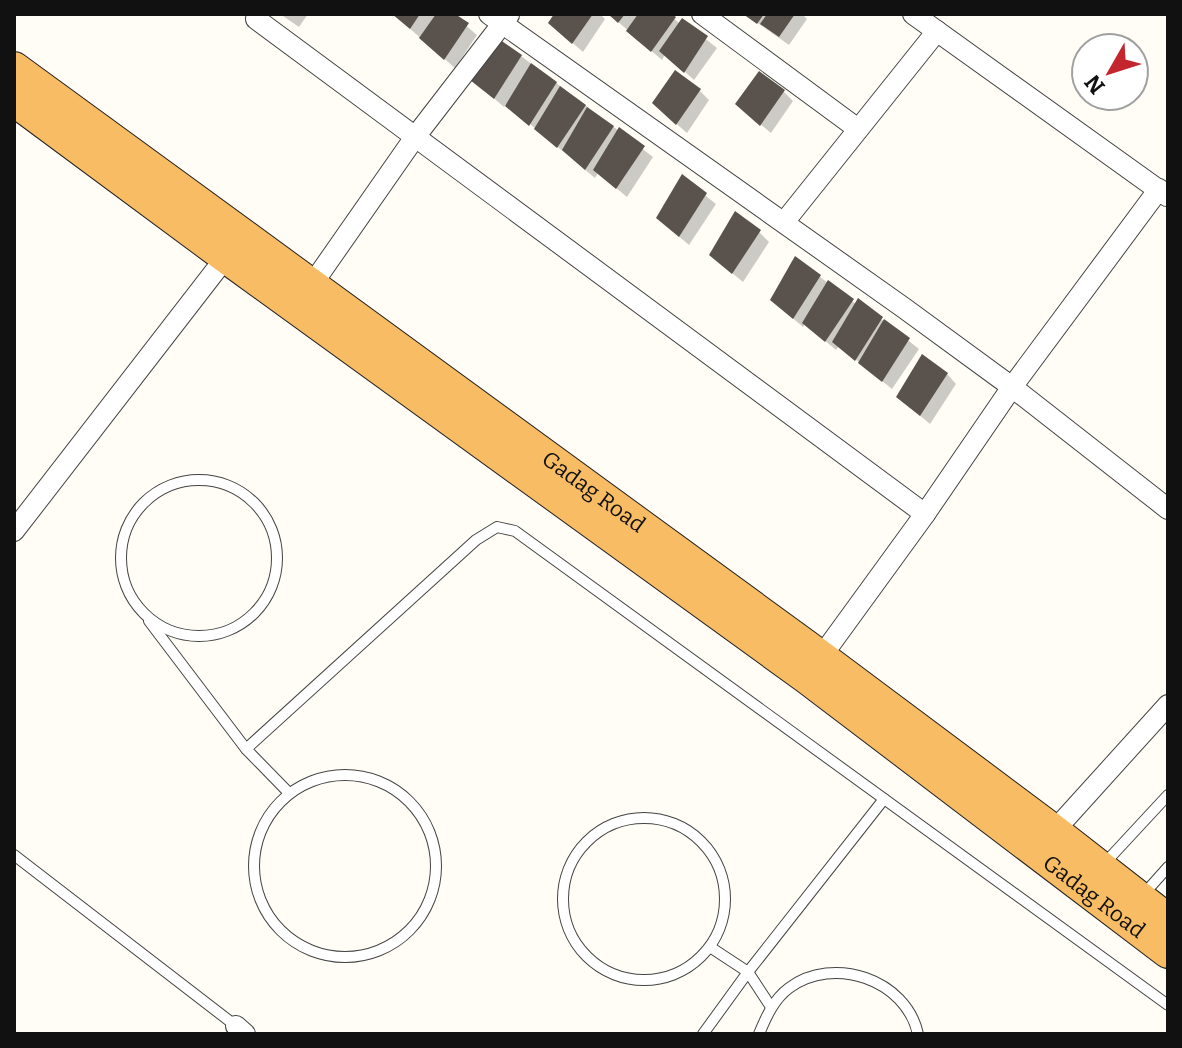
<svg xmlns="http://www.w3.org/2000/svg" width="1182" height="1048" viewBox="0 0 1182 1048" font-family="Bitter,serif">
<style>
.shadow{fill:#0003}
.building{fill:#5a524d}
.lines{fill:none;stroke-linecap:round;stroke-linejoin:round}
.service-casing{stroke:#444;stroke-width:12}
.minor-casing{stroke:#444;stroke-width:22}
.trunk-casing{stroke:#222;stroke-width:34}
.service{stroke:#fff;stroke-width:10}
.minor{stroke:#fff;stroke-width:20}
.trunk{stroke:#f7bc64;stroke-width:32}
.labels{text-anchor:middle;stroke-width:8;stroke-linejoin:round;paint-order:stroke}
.street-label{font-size:22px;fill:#111;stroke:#fff}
</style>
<rect width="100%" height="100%" fill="#fffdf5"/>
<g class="shadow">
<path d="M 280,14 L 308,14 L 299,27 Z"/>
<path d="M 393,14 L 452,14 L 477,35 L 455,68 Z"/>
<path d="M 556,14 L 600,14 L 605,19 L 583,52 L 560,32 Z"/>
<path d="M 609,14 L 669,14 L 680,24 L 683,21 L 717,48 L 694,80 L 665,54 L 662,60 Z"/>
<path d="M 740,14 L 802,14 L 807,19 L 789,45 L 745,14 L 743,16 Z"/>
<path d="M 521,56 L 653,157 L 627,197 L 598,173 L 595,178 L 506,104 L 504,107 L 483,89 Z"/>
<path d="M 700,91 L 709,100 L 687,133 L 664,113 Z"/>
<path d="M 783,91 L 793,101 L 771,133 L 748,114 Z"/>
<path d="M 682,177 L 716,204 L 689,245 L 668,227 Z"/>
<path d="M 759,232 L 769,242 L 743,282 L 721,264 Z"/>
<path d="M 796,259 L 856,304 L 858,301 L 919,349 L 892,389 L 839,346 L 836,350 L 805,324 L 803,327 L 782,309 Z"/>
<path d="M 947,374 L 956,384 L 930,424 L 898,397 Z"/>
</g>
<g class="building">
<path d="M 392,14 L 420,14 L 410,29 Z"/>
<path d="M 436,14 L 455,14 L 469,23 L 444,60 L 419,38 Z"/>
<path d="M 554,14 L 593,14 L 572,44 L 548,23 Z"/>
<path d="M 608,14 L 625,14 L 618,23 Z"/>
<path d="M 638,14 L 672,14 L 676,17 L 651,52 L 626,31 Z"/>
<path d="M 743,14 L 764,14 L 757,24 Z"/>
<path d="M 767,14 L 795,14 L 779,37 L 760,24 Z"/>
<path d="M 682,18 L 708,36 L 684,73 L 659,51 Z"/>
<path d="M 496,37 L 522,55 L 494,99 L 470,80 Z"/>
<path d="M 531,63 L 557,82 L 529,126 L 505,106 Z"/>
<path d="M 675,70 L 701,89 L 676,125 L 652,103 Z"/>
<path d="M 759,71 L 785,90 L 760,126 L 735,104 Z"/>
<path d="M 560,86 L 586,105 L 557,148 L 534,129 Z"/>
<path d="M 587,107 L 614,126 L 585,170 L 562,150 Z"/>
<path d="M 619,127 L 645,146 L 616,189 L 593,170 Z"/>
<path d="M 682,174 L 707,193 L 679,237 L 656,218 Z"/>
<path d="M 735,211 L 761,230 L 732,274 L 709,255 Z"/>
<path d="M 795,256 L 821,275 L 793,319 L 770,300 Z"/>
<path d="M 828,280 L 854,299 L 825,342 L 802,323 Z"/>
<path d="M 858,298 L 883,317 L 855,361 L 832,342 Z"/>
<path d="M 884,319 L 910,338 L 882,382 L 858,363 Z"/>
<path d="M 922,354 L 948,373 L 920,416 L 896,397 Z"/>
</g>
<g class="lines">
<g class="service-casing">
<g id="service">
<circle cx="199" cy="558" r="78"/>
<path d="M 149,621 L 246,749 L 289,793"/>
<path d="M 246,749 L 476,540 L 497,527 L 515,531 L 1168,1005"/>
<circle cx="345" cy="866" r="91"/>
<circle cx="644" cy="899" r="81"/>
<path d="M 14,855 L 236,1026"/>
<path d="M 1104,864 L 1168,795"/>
<path d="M 1143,895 L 1168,867"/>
<path d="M 710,947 L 748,972 L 771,1007"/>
<path d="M 703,1034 L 748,972 L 884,799"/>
<path d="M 759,1034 C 766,1017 774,999 789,988 C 833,955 906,979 918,1034"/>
</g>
</g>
<g class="minor-casing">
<g id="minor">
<path d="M 489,14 L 904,308 L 1012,387 L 1168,509"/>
<path d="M 702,14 L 858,129"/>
<path d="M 913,14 L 1167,196"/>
<path d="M 256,19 L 925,514"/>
<path d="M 785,221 L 937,31"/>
<path d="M 311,286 L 415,137 L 509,15"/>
<path d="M 14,531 L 226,257"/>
<path d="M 821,657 L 925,514 L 1012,387 L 1159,189"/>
<path d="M 1054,831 L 1168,705"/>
<path d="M 236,1026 L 245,1034"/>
</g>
</g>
<g class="trunk-casing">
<g id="trunk">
<path id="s1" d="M 14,68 L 821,657 L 1054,831 L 1168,920"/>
<path id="s2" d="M 14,100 L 226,257 L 806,677 L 1168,952"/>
</g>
</g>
<use href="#service" class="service"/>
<use href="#minor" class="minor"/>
<use href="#trunk" class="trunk"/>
</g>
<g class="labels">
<g class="street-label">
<text dy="8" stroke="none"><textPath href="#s1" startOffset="718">Gadag Road</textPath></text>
<text dy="8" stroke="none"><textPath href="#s2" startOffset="1342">Gadag Road</textPath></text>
</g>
</g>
<rect width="1182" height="1048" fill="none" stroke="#111111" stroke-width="32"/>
<g transform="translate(1110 72) rotate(231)"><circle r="38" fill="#ffffff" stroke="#a0a0a0" stroke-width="2"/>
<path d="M0-6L14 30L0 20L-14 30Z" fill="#c4262e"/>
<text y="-12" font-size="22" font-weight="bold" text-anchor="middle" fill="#111111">N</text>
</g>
</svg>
